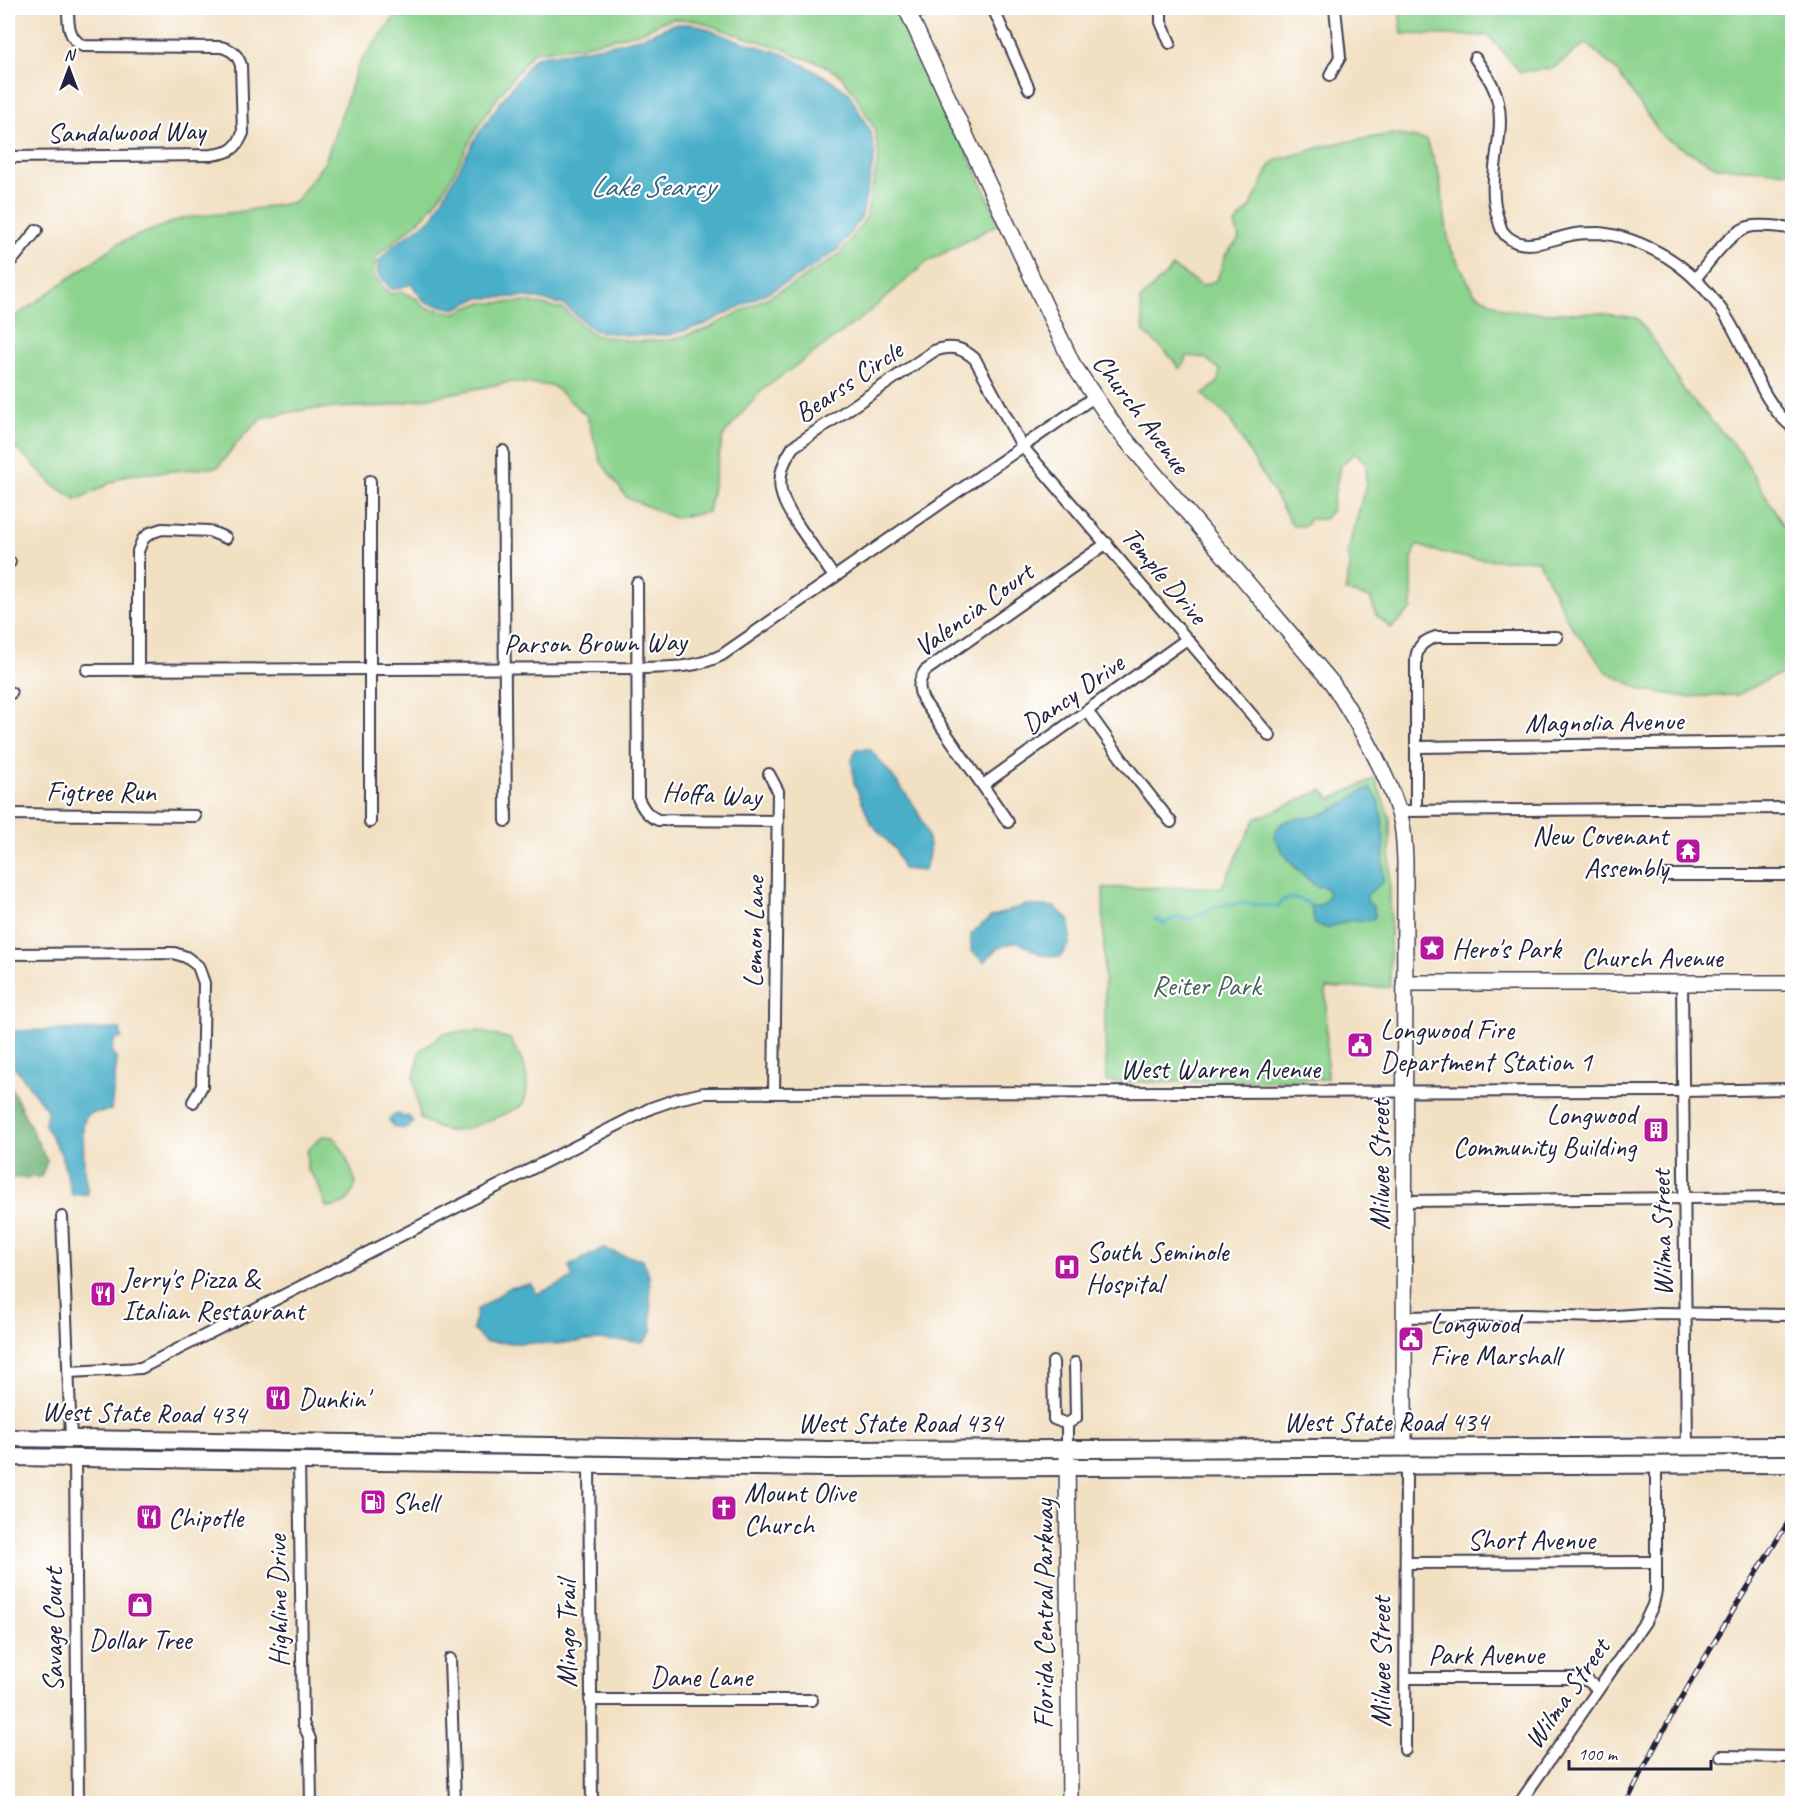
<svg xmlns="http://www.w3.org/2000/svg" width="1800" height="1811" viewBox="0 0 1800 1811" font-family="Caveat,sans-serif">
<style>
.green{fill:#8cd38e;stroke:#577a64;stroke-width:1.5;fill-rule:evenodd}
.forest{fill:#71b579;stroke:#4a6c5a;stroke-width:1.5}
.water{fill:#49afc9;stroke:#366882;stroke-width:1.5}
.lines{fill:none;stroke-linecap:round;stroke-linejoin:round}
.stream{stroke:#49afc9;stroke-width:3}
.street-casing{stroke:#413e4f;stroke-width:14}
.secondary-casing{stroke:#413e4f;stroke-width:18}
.primary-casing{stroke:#413e4f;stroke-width:20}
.street{stroke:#fff;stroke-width:10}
.secondary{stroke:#fff;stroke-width:15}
.primary{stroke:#fff;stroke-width:16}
.rail-casing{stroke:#22223b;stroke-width:5}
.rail{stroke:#fff;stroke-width:3;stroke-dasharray:9;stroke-linecap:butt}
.labels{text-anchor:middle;stroke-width:4.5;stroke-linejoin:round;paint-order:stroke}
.street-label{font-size:28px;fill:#22223b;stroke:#fff}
.poi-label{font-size:28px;fill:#22223b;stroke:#fff;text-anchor:start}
.park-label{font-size:28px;fill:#476058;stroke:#fff}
.water-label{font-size:30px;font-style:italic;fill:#34617b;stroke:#fff}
</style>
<rect width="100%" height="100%" fill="#fff"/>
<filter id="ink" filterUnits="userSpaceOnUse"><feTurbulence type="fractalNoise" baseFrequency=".0167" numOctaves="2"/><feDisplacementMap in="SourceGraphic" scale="12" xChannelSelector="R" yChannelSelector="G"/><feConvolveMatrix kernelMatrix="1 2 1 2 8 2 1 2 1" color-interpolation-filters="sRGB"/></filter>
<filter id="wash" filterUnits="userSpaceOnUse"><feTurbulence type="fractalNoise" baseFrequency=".008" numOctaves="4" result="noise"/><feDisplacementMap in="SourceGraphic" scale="24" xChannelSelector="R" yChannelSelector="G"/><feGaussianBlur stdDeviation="1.35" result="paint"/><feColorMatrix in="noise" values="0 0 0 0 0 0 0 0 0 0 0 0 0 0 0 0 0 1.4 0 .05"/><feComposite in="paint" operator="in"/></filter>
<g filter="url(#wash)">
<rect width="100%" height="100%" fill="#f2e0c3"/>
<g class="green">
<path d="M 411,8 L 900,8 L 1000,223 L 927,262 L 863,317 L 761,391 L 723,436 L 708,512 L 675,518 L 627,498 L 601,462 L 587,416 L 553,386 L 511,382 L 386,406 L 308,409 L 264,417 L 242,437 L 218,467 L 126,475 L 77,500 L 53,485 L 28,459 L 8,441 L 8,322 L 119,243 L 183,218 L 237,212 L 295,202 L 325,162 L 359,63 L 395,17 ZM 673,19 L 695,20 L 734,34 L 785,49 L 796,56 L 820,63 L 840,75 L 853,91 L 874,128 L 879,155 L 866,218 L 840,254 L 797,282 L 707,329 L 670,340 L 634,341 L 594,335 L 563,309 L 529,302 L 480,303 L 455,313 L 424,307 L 416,298 L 402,292 L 391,294 L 389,293 L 374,276 L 375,258 C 395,238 422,223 438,199 C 452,178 462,156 474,134 C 490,105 512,79 533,52 L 581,46 L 642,32 L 662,22 Z"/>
<path d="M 1399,8 L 1792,8 L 1792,172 L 1716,167 L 1663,137 L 1616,70 L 1586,43 L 1554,68 L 1520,72 L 1489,36 L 1402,34 Z"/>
<path d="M 1393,134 L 1426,140 L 1439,174 L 1449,245 L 1475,294 L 1504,309 L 1539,313 L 1598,313 L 1637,318 L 1654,341 L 1685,392 L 1740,452 L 1789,535 L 1792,558 L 1792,676 L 1777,675 L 1737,695 L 1687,697 L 1643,690 L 1607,672 L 1570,624 L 1538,560 C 1490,561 1463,561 1417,545 L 1412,559 L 1412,609 L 1391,628 L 1376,615 L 1370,598 L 1345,591 L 1350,568 L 1347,554 L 1366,484 L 1366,463 L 1355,453 L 1340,466 L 1331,511 L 1324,519 L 1310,519 L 1305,526 L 1293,526 L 1229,418 L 1203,395 L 1218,382 L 1220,370 L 1205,358 L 1187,356 L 1185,363 L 1180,369 L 1168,354 L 1144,332 L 1140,300 L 1173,267 L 1202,286 L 1217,280 L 1226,254 L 1239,239 L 1235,224 L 1250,208 L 1269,168 L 1274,161 L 1328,145 Z"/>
<path d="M 1375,778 L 1390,819 L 1390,987 L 1326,988 L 1327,1079 L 1201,1082 L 1106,1082 L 1103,888 L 1222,887 L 1255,819 L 1323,790 L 1331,799 Z"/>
<path d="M 478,1031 L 510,1039 C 524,1063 533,1078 523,1105 C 510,1112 467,1131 455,1131 C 442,1132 431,1125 420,1118 L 414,1078 L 420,1051 L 444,1033 Z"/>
<path d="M 324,1136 L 334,1137 L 345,1154 L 356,1183 C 352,1199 343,1208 326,1207 L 317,1181 L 307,1170 L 307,1151 L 318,1140 Z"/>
</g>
<path class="forest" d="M 8,1081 L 47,1161 L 41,1177 L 8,1178 Z"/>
<g class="water">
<path d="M 673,24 L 694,24 L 733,39 L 784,54 L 829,79 L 849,93 L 870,131 L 875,154 L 862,216 L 838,250 L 795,278 L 706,324 L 669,335 L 634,336 L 595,331 L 564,305 L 529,297 L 479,298 L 455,309 L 425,302 L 411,284 L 392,290 L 378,274 L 378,262 L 394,245 L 432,218 L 477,136 L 502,100 L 535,57 C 581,49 631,46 673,24 Z"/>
<path d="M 856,749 L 870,749 C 894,779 947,832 923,871 L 903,869 L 895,849 L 871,823 L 861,799 L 854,783 L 852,761 Z"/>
<path d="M 1370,788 C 1389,809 1383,854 1383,882 L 1367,895 L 1367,901 L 1374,907 L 1375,917 L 1368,921 L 1351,920 L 1327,928 L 1315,925 L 1311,905 L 1321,905 C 1327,900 1330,897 1327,889 L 1322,886 L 1317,887 C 1300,873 1283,857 1274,836 C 1282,813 1298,821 1317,816 C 1326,814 1335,808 1343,804 C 1353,799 1359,790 1370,788 Z"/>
<path d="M 1025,905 L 1055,907 L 1070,921 L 1070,943 L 1060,957 L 1042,955 L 1017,941 L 996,949 L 985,962 L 971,951 L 971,934 L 991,917 Z"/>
<path d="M 120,1029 L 122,1038 L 114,1040 L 112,1053 L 117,1060 L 111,1110 L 92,1113 L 86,1116 L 83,1126 L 84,1171 L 88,1194 L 72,1195 L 61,1154 L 45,1125 L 47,1110 L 12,1063 L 13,1057 L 8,1047 L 8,1031 Z"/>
<path d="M 398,1114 L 404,1117 L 409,1116 L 413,1123 L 405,1129 L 394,1127 L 389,1120 L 394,1115 Z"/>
<path d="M 603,1248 L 621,1255 L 643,1259 L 649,1277 L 652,1331 L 644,1342 L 599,1340 L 555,1344 L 485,1342 L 473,1330 L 477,1310 L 509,1288 L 531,1284 L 537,1294 L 573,1278 L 569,1266 Z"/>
</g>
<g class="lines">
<path class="stream" d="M 1155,920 L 1158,919 L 1164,924 L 1177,917 L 1189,919 L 1221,905 L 1247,903 L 1278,907 L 1282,900 C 1294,897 1300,898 1311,905"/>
</g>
</g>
<g filter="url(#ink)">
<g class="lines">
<g class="street-casing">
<g id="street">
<path d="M 993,8 L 1029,89"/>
<path d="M 1161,8 L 1161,22 L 1170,43"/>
<path d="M 910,15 L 929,8"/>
<path d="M 1475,58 C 1485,73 1495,85 1498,102 C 1506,137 1486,175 1497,215 C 1499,220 1500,228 1503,232 C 1521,256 1554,237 1576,234 C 1583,233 1592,233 1599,233 C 1623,235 1646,245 1667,257 C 1691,272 1712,295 1727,318 C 1750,354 1759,400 1792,427"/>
<path d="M 1330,75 L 1340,57 L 1335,8"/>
<path d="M 8,157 L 211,155 C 229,153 236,150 243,133 L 241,65 C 237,54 232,50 221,47 L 83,46 C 68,38 68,24 68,8"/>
<path d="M 8,263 L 14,258 L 37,230"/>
<path d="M 1695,279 C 1709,263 1732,227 1754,226 C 1767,225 1780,227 1792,228"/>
<path d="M 503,451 L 506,821"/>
<path d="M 370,481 L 370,822"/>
<path d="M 8,561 L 10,562"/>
<path d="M 834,577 C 824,562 813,547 802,531 C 781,501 770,481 793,447 L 934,351 C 950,345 962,347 975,359 L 1022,446 L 1270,736"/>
<path d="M 637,583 L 638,798 C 643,809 647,815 658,820 L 778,821"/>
<path d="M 87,670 L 638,668 C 668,667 694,669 722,655 L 1094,397"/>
<path d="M 138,670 L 138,551 L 143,539 L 150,533 L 162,529 L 209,531 L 226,538"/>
<path d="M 8,692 L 11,693"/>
<path d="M 1088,712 L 1126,765 L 1171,822"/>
<path d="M 1416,747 L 1792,742"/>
<path d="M 769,774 L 778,791 L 774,1093"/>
<path d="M 983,785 L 1187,639"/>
<path d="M 1399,811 L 1792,808"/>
<path d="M 1416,811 L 1416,658 C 1418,645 1424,641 1436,637 L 1557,637"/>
<path d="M 8,814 L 195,816"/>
<path d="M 1008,822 L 923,700 C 918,688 918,682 925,671 L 1107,543"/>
<path d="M 1665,875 L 1792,875"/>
<path d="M 8,954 L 174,953 L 186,957 L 198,966 L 204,983 L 202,1086 L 193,1102"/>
<path d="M 1682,983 L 1687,1446"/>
<path d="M 1405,1201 L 1792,1197"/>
<path d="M 62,1217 L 71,1438"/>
<path d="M 1404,1317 L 1526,1315 L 1600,1317 L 1658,1313 L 1792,1315"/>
<path d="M 1053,1362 L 1054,1419 L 1067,1424"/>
<path d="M 70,1372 L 141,1368 L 651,1108 L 677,1099 L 704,1093 L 1683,1091 L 1792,1089"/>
<path d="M 1067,1424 L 1076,1418 L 1075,1363"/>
<path d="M 1067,1424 L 1067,1449"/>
<path d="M 75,1457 L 78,1804"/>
<path d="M 299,1460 L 303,1723 L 310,1739 L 311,1804"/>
<path d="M 589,1464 L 592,1804"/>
<path d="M 1406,1563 L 1656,1562"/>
<path d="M 450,1659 L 455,1804"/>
<path d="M 1406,1678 L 1576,1678 L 1588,1681 L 1598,1689"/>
<path d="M 590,1700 L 812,1700"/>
<path d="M 1405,1750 L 1406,1465"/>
<path d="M 1721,1756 L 1792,1757"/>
<path d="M 1519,1804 L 1645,1622 L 1653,1605 L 1656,1591 L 1656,1465"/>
</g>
</g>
<g class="secondary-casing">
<g id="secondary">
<path d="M 906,8 L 1072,363 L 1116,428 L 1332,683 C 1356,720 1385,768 1398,810 C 1404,826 1404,843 1405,860 L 1404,1448"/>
<path d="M 1404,983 L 1792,983"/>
<path d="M 1067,1449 L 1070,1804"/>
</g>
</g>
<g class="primary-casing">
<g id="primary">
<path d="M 8,1438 L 829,1450 L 1792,1446"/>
<path d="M 8,1457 L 827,1468 L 1792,1464"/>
</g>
</g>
<use href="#street" class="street"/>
<use href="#secondary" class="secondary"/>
<use href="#primary" class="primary"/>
<g class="rail-casing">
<path id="rail" d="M 1626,1804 C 1674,1704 1733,1610 1792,1516"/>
</g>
<use href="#rail" class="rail"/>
</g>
</g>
<defs>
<g id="temple-square" transform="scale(1.35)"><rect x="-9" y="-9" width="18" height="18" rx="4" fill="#b5179e" stroke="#fff"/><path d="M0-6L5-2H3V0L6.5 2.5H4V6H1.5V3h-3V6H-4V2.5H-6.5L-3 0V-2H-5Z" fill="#fff"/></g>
<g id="sight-square" transform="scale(1.35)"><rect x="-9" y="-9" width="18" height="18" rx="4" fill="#b5179e" stroke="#fff"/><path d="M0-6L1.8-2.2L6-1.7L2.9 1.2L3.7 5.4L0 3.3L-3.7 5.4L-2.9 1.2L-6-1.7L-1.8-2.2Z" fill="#fff"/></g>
<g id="civic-square" transform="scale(1.35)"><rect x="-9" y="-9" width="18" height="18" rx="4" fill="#b5179e" stroke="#fff"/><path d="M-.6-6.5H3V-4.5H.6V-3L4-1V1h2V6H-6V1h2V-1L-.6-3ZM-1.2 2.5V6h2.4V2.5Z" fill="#fff"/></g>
<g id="building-square" transform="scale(1.35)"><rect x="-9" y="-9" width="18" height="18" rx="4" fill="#b5179e" stroke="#fff"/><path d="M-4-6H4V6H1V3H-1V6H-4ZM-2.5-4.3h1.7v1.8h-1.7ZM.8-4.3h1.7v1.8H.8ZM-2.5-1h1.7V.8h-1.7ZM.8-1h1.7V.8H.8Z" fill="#fff"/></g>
<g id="hospital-square" transform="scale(1.35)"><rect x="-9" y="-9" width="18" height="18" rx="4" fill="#b5179e" stroke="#fff"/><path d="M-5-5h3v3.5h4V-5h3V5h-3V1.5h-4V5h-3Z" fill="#fff"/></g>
<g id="restaurant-square" transform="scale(1.35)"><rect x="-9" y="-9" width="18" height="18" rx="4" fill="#b5179e" stroke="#fff"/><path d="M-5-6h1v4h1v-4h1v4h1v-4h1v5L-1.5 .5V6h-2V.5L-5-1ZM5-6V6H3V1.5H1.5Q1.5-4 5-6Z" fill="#fff"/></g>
<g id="fuel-square" transform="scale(1.35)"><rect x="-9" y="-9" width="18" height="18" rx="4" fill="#b5179e" stroke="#fff"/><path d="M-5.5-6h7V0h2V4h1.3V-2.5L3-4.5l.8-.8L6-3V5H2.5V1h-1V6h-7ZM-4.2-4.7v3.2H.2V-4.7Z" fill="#fff"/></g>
<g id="church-square" transform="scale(1.35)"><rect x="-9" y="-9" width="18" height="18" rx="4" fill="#b5179e" stroke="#fff"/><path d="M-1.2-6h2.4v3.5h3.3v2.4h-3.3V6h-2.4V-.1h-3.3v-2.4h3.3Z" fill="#fff"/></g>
<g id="shop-square" transform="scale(1.35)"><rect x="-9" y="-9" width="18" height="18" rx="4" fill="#b5179e" stroke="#fff"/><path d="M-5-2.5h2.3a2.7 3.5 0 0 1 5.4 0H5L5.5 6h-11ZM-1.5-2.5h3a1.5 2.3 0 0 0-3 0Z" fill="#fff"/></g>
</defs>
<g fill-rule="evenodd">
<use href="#temple-square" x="1688" y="851"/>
<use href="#sight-square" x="1432" y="948"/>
<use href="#civic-square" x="1360" y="1045"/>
<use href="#building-square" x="1656" y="1130"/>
<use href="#hospital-square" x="1067" y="1267"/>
<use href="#restaurant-square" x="103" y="1294"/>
<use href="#civic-square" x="1411" y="1339"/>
<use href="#restaurant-square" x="278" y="1398"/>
<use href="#fuel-square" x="373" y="1502"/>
<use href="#church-square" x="724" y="1508"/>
<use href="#restaurant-square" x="149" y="1517"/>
<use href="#shop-square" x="140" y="1605"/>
</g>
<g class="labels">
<g class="street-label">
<text transform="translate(126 131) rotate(-1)" y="10">Sandalwood Way</text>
<text transform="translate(848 381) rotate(-34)" y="10">Bearss Circle</text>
<text transform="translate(1142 413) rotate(53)" y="10">Church Avenue</text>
<text transform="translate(1165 575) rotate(50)" y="10">Temple Drive</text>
<text transform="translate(973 609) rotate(-36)" y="10">Valencia Court</text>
<text transform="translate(595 642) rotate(-1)" y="10">Parson Brown Way</text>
<text transform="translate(1072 693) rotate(-35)" y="10">Dancy Drive</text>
<text transform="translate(1604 721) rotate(-1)" y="10">Magnolia Avenue</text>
<text x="101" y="801">Figtree Run</text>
<text transform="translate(712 793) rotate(3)" y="10">Hoffa Way</text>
<text transform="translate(753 932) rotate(-89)" y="10">Lemon Lane</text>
<text x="1652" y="967">Church Avenue</text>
<text x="1220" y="1078">West Warren Avenue</text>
<text transform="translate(1379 1165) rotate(-90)" y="10">Milwee Street</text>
<text transform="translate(1661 1233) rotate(-91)" y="10">Wilma Street</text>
<text transform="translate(144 1412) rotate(1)" y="10">West State Road 434</text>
<text x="1386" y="1431">West State Road 434</text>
<text x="900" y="1432">West State Road 434</text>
<text x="1531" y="1549">Short Avenue</text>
<text transform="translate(277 1601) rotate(-91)" y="10">Highline Drive</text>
<text transform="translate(1043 1614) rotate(-90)" y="10">Florida Central Parkway</text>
<text transform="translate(52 1630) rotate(-90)" y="10">Savage Court</text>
<text transform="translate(566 1634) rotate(-90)" y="10">Mingo Trail</text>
<text x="1486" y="1664">Park Avenue</text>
<text transform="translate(1380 1662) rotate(-90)" y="10">Milwee Street</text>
<text x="701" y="1686">Dane Lane</text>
<text transform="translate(1566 1693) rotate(-55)" y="10">Wilma Street</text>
</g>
<g class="poi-label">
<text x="1668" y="845" text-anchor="end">New Covenant<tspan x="1668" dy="32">Assembly</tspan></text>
<text x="1452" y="958">Hero's Park</text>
<text x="1380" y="1039">Longwood Fire<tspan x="1380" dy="32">Department Station 1</tspan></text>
<text x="1636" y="1124" text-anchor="end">Longwood<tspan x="1636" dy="32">Community Building</tspan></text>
<text x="1086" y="1261">South Seminole<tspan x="1086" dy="32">Hospital</tspan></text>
<text x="122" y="1288">Jerry's Pizza &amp;<tspan x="122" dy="32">Italian Restaurant</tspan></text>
<text x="1430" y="1333">Longwood<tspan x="1430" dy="32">Fire Marshall</tspan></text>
<text x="298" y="1408">Dunkin'</text>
<text x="744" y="1502">Mount Olive<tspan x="744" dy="32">Church</tspan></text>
<text x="392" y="1512">Shell</text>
<text x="168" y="1527">Chipotle</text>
<text x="140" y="1649" text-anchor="middle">Dollar Tree</text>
</g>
<g class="park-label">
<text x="1206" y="995">Reiter Park</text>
</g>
<g class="water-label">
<text x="652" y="196">Lake Searcy</text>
</g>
</g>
<rect width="1800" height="1811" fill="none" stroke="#fff" stroke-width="30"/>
<g transform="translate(69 69)" stroke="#ffffff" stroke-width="4.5" paint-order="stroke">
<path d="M0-4.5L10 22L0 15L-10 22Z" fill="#22223b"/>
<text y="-9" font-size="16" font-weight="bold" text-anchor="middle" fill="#22223b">N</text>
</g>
<path d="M1569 1760v9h142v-9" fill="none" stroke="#22223b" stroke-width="3"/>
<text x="1578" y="1760" font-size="18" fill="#22223b" stroke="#ffffff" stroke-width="4.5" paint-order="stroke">100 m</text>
</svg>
